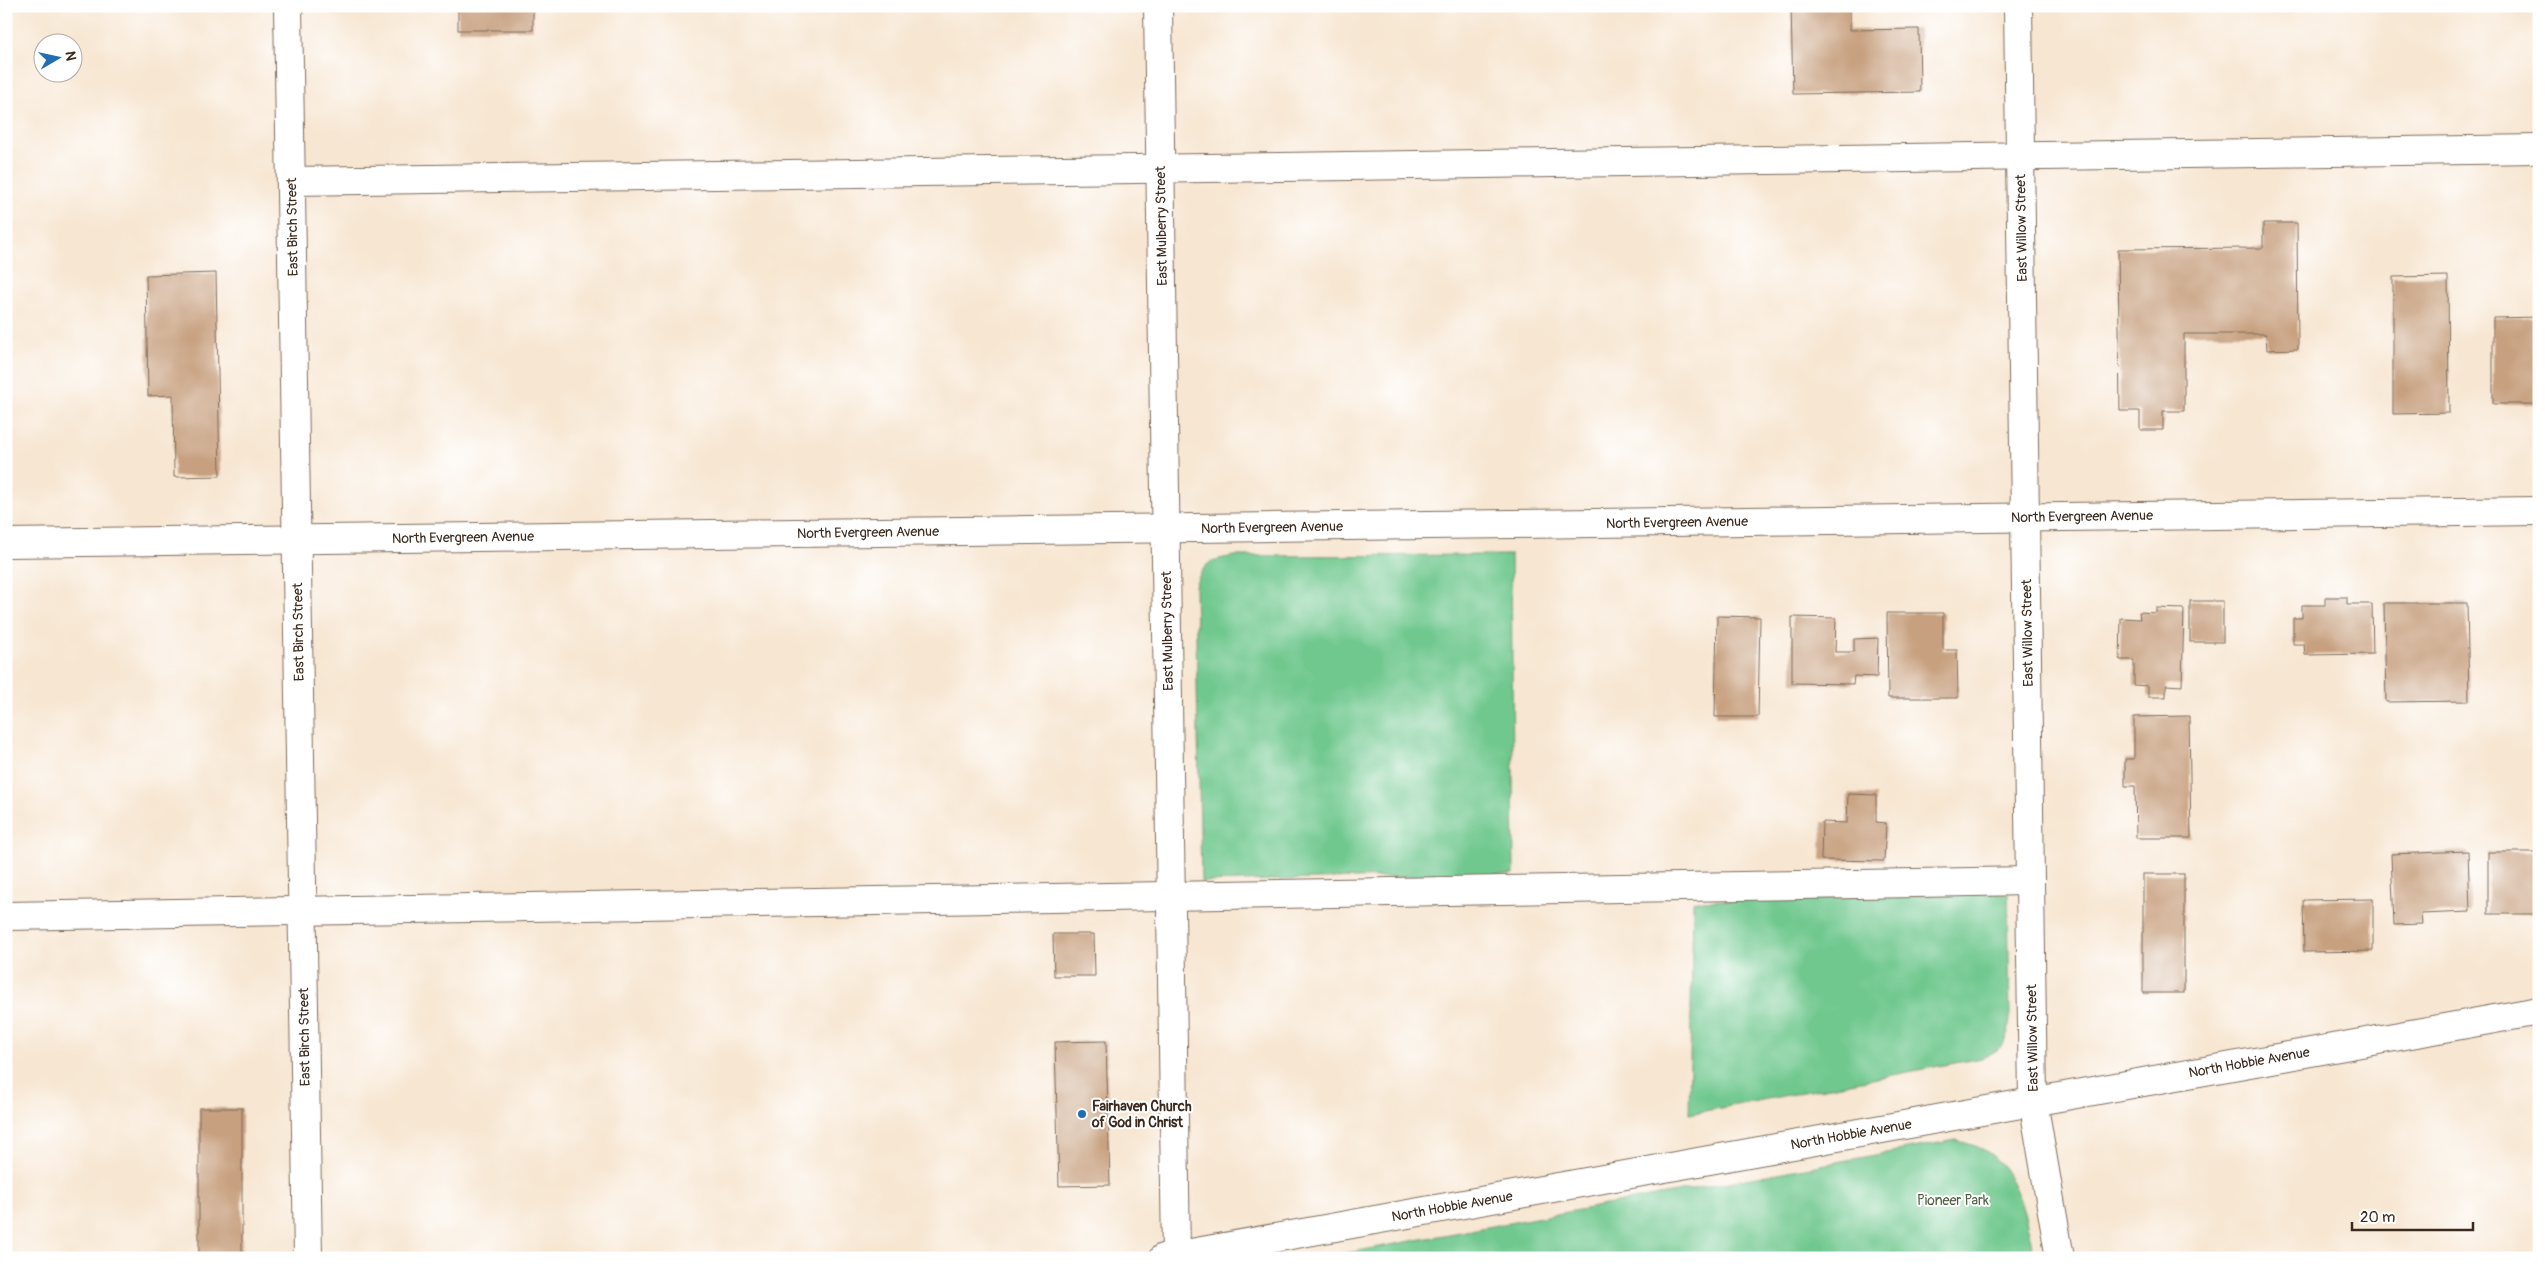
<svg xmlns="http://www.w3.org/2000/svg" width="2545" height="1264" viewBox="0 0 2545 1264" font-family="Pangolin,sans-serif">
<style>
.green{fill:#70c88e;stroke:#567956}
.building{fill:#c7a07f}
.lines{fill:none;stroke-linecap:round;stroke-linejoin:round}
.minor-casing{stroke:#7d6c5d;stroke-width:30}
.major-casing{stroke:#7d6c5d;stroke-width:30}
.minor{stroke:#fff;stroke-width:28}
.major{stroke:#fff;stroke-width:28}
.poi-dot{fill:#1f6fb2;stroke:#fff;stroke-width:2}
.labels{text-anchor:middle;stroke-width:4;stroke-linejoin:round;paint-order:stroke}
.street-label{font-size:14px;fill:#3b2a1e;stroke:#fff}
.poi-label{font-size:14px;font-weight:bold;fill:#3b2a1e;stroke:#fff;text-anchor:start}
.park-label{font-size:14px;fill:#4e6145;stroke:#fff}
</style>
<rect width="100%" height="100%" fill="#fff"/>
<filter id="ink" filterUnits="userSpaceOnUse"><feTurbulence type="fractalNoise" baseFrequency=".02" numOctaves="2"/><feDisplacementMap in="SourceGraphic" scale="10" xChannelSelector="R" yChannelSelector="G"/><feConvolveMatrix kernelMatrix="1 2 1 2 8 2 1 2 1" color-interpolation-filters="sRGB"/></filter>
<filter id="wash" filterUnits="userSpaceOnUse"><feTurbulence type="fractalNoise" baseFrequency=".0096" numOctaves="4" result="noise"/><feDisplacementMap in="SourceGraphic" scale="20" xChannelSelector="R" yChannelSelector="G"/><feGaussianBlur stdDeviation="1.12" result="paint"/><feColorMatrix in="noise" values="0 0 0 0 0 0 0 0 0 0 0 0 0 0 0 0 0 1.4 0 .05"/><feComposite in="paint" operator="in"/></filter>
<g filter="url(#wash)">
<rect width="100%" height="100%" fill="#f7e6d1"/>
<g class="green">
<path d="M 1511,555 L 1514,874 L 1201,882 L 1195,586 C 1204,561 1211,560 1235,556 Z"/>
<path d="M 2008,893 L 2010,1020 C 2006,1043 2004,1049 1981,1058 L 1689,1114 L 1693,901 Z"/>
<path d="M 1956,1140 C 1965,1143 1974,1145 1982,1149 C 2015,1164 2029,1225 2034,1258 L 1320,1258 Z"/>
</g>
<g id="blocks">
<g class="building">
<rect x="458" y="6" width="75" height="24"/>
<path d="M 1791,6 L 1850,6 L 1850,30 L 1919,29 L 1920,92 L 1793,94 Z"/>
<path d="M 2263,223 L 2297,223 L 2298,349 L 2267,350 L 2266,334 L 2184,334 L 2184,411 L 2163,411 L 2163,430 L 2140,430 L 2140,411 L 2120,411 L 2118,249 L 2263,248 Z"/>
<path d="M 216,273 L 220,476 L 174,477 L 173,395 L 148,396 L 146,275 Z"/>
<path d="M 2448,276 L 2449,413 L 2393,414 L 2393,277 Z"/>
<path d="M 2539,317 L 2539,404 L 2493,404 L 2493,318 Z"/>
<path d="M 2325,597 L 2347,597 L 2347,604 L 2372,604 L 2373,654 L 2305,655 L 2304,644 L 2293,644 L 2293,618 L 2302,618 L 2302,605 L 2325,605 Z"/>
<rect x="2190" y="601" width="33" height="41"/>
<path d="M 2384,603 L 2467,603 L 2469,701 L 2386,702 Z"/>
<path d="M 2156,608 L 2184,609 L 2182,686 L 2166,685 L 2166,697 L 2148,697 L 2148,686 L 2134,685 L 2134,660 L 2120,660 L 2121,618 L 2140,619 L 2139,612 L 2156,613 Z"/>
<path d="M 1887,613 L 1943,613 L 1943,650 L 1957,650 L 1958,698 L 1888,698 Z"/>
<path d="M 1717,616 L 1760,617 L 1758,717 L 1715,717 Z"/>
<path d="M 1792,617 L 1836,618 L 1835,652 L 1854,652 L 1854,639 L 1878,638 L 1877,677 L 1854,676 L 1853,684 L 1792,683 Z"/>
<path d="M 2189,716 L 2191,838 L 2136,838 L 2135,786 L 2125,786 L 2125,759 L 2134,759 L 2134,717 Z"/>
<path d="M 1848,794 L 1876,795 L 1876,822 L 1886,823 L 1884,861 L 1821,860 L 1822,822 L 1847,823 Z"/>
<path d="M 2468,851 L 2470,912 L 2421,914 L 2422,924 L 2394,925 L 2391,854 Z"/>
<rect x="2488" y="852" width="51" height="62"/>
<rect x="2143" y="874" width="41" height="119"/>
<path d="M 2373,899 L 2373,951 L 2304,952 L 2303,900 Z"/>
<path d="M 1053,934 L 1094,934 L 1095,976 L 1054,976 Z"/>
<path d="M 1106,1041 L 1110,1185 L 1059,1186 L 1055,1042 Z"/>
<rect x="199" y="1108" width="43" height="150"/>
</g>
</g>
</g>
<g filter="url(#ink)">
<use href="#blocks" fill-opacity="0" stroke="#7d6c5d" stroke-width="1"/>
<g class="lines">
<g class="minor-casing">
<g id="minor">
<path d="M 288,6 L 308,1258"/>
<path d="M 1158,6 L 1176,1256"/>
<path d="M 2018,6 L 2033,1101 L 2060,1258"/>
<path d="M 291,181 L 2539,149"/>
<path d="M 6,543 L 2539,511"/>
<path d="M 6,916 L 2030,881"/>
</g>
</g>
<g class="major-casing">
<path id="major" d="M 1163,1258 L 2539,1011"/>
</g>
<use href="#minor" class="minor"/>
<use href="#major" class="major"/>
</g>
</g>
<circle class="poi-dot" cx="1082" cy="1114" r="5"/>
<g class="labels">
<g class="street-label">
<text transform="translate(1161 226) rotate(-91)" y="5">East Mulberry Street</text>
<text transform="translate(292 227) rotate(-91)" y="5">East Birch Street</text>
<text transform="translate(2021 228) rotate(-91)" y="5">East Willow Street</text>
<text transform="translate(2082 516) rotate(-1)" y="5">North Evergreen Avenue</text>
<text transform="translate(1677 522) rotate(-1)" y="5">North Evergreen Avenue</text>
<text transform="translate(1272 527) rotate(-1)" y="5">North Evergreen Avenue</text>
<text transform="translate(868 532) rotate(-1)" y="5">North Evergreen Avenue</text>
<text transform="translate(463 537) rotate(-1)" y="5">North Evergreen Avenue</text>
<text transform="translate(1167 631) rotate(-91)" y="5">East Mulberry Street</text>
<text transform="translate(298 632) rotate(-91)" y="5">East Birch Street</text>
<text transform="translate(2027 633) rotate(-91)" y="5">East Willow Street</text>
<text transform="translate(304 1037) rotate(-91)" y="5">East Birch Street</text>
<text transform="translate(2032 1038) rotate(-91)" y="5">East Willow Street</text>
<text transform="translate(2249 1062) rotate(-10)" y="5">North Hobbie Avenue</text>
<text transform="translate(1851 1134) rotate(-10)" y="5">North Hobbie Avenue</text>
<text transform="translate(1452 1206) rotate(-10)" y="5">North Hobbie Avenue</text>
</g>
<g class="poi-label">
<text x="1092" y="1111">Fairhaven Church<tspan x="1092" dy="16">of God in Christ</tspan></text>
</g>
<g class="park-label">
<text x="1953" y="1205">Pioneer Park</text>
</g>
</g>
<rect width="2545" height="1264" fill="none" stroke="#fff" stroke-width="25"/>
<g transform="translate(58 58) rotate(81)"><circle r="24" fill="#ffffff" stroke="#b1aaa5"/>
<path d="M0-4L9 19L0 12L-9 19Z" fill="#1f6fb2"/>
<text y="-8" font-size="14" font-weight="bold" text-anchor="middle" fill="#3b2a1e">N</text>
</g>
<path d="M2352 1222v8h121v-8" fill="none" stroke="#3b2a1e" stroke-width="2.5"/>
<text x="2360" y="1222" font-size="15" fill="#3b2a1e" stroke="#ffffff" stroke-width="4" paint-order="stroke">20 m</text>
</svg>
